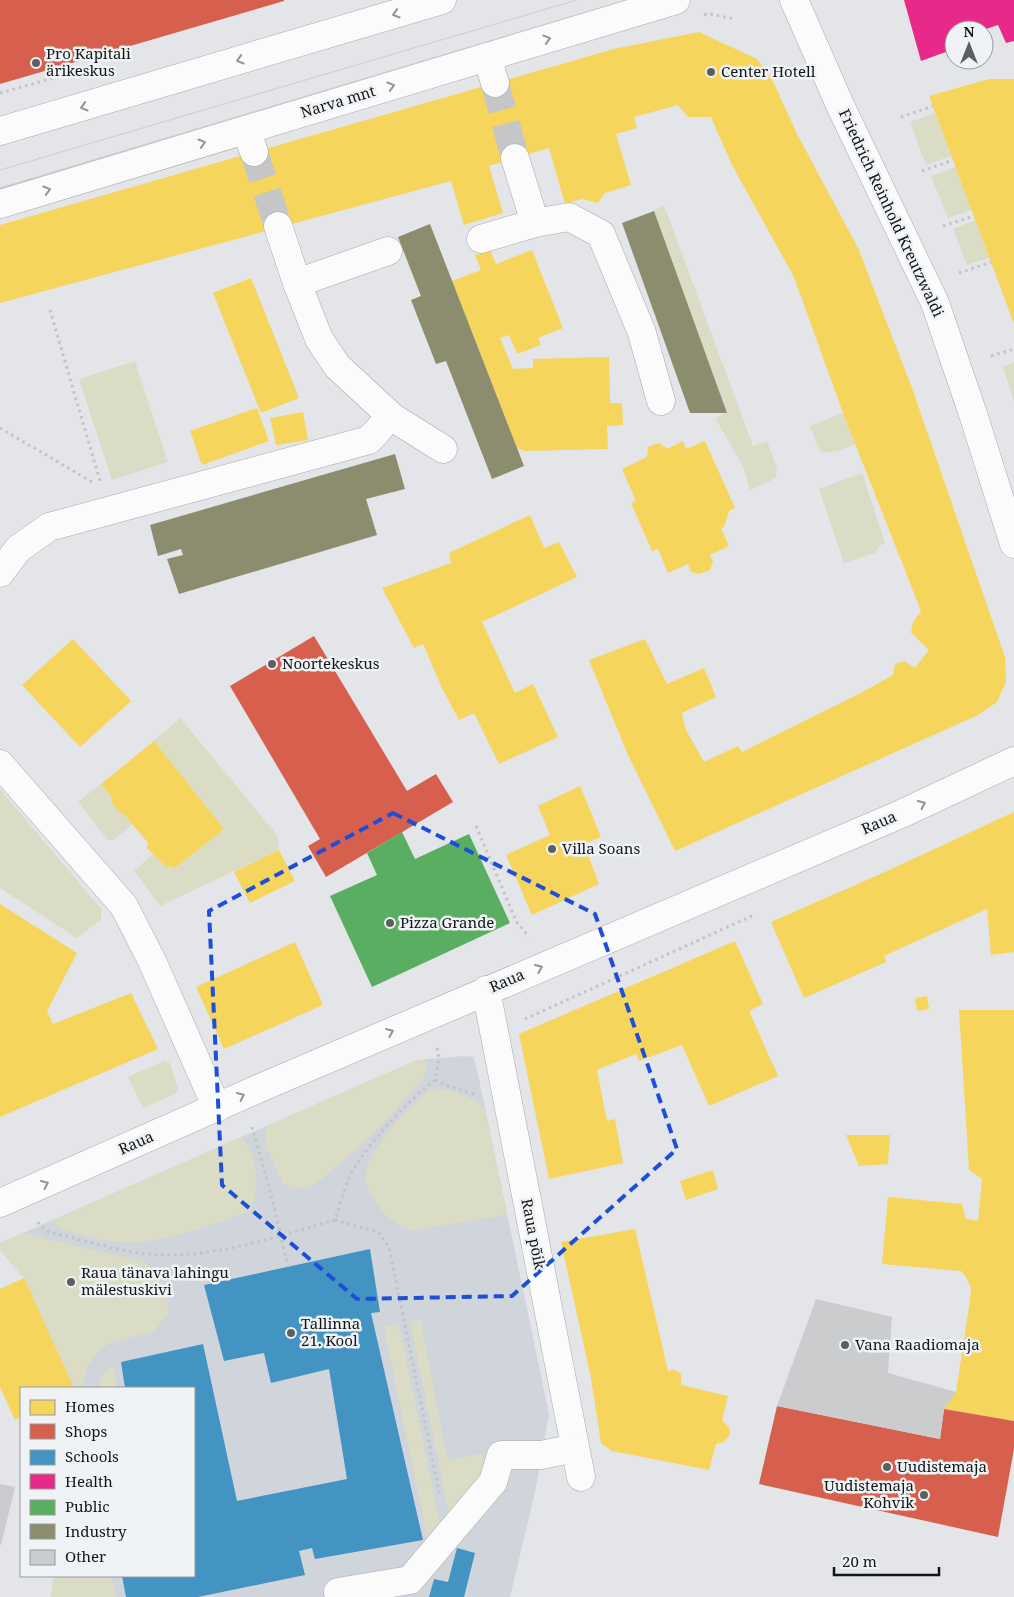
<svg xmlns="http://www.w3.org/2000/svg" width="1014" height="1597" viewBox="0 0 1014 1597" font-family="'Noto Serif',serif">
<style>
.built{fill:#cfd5da}
.green{fill:#dadcc5}
.homes{fill:#f6d55c}
.shops{fill:#d6604d}
.schools{fill:#4393c3}
.health{fill:#e7298a}
.public{fill:#5aae61}
.industry{fill:#8c8c6e}
.building{fill:#cacccd}
.lines{fill:none;stroke-linecap:round;stroke-linejoin:round}
.minor-tunnel{stroke:#c4c6c8;stroke-width:28;stroke-dasharray:28 14;stroke-linecap:butt}
.minor-casing{stroke:#a7a8aa;stroke-width:29}
.major-casing{stroke:#a7a8aa;stroke-width:29}
.path{stroke:#c3c3c3;stroke-width:3;stroke-dasharray:2.5 4;stroke-linecap:butt}
.minor{stroke:#fbfbfc;stroke-width:28}
.major{stroke:#fbfbfc;stroke-width:28}
.tram{stroke:#cccccd;stroke-width:1}
.oneway{stroke:#939494}
.marked{fill:none;stroke:#1d4ed8;stroke-width:4;stroke-dasharray:10 6;stroke-linejoin:round}
.poi-dot{fill:#5c5e60;stroke:#eff3f6;stroke-width:2}
.labels{text-anchor:middle;stroke-width:5;stroke-linejoin:round;paint-order:stroke}
.poi-label{font-size:15px;fill:#141516;stroke:#eff3f6;text-anchor:start}
.street-label{font-size:15px;fill:#141516;stroke:#eff3f6}
</style>
<rect width="100%" height="100%" fill="#e3e5e8"/>
<path class="built" d="M 464,1056 L 473,1057 L 476,1065 L 549,1414 L 535,1492 L 510,1597 L 51,1597 L 54,1576 L 194,1576 L 194,1388 L 74,1388 L 24,1278 L 0,1250 L 0,1243 L 417,1060 Z"/>
<g class="green">
<path d="M 935,113 L 951,156 L 926,165 L 910,122 Z"/>
<path d="M 956,167 L 972,210 L 948,218 L 931,176 Z"/>
<path d="M 664,205 L 753,446 L 767,441 L 777,469 L 776,478 L 750,490 L 743,466 L 715,418 L 727,413 L 654,211 Z"/>
<path d="M 975,220 L 989,258 L 967,265 L 953,229 Z"/>
<path d="M 135,361 L 168,462 L 112,480 L 79,379 Z"/>
<path d="M 1014,362 L 1014,401 L 1003,367 Z"/>
<path d="M 843,413 L 855,444 L 838,451 L 821,453 L 810,426 Z"/>
<path d="M 862,473 L 885,543 L 879,546 L 875,553 L 844,563 L 819,489 Z"/>
<path d="M 180,718 L 277,835 L 279,850 L 160,906 L 134,871 L 153,854 L 167,868 L 171,865 L 175,869 L 224,829 L 154,741 Z"/>
<path d="M 101,784 L 112,798 L 112,803 L 133,824 L 113,840 L 108,840 L 78,802 Z"/>
<path d="M 0,789 L 101,909 L 101,920 L 77,938 L 0,888 Z"/>
<path d="M 417,1060 L 424,1060 C 426,1063 427,1066 427,1070 C 422,1089 329,1179 310,1186 C 301,1190 293,1188 284,1185 L 266,1146 L 266,1126 Z"/>
<path d="M 164,1061 L 170,1063 L 178,1089 L 175,1094 L 143,1108 L 128,1077 Z"/>
<path d="M 431,1089 C 450,1088 470,1095 485,1108 L 507,1215 L 415,1230 C 400,1228 386,1218 378,1205 C 374,1199 369,1192 367,1185 C 359,1154 409,1108 431,1089 Z"/>
<path d="M 241,1137 C 258,1153 260,1193 249,1212 C 211,1224 169,1242 129,1243 C 107,1243 82,1234 60,1229 L 54,1222 L 56,1219 Z"/>
<path d="M 23,1233 L 144,1262 C 163,1276 167,1291 169,1313 L 153,1332 L 112,1342 L 97,1352 L 87,1368 L 82,1388 L 74,1388 L 24,1278 L 0,1250 L 0,1243 Z"/>
<path d="M 420,1319 L 448,1461 L 482,1453 C 486,1481 466,1495 449,1513 L 410,1322 Z"/>
<path d="M 399,1324 L 440,1524 L 427,1537 L 384,1327 Z"/>
<path d="M 113,1366 L 117,1388 L 99,1388 C 101,1377 102,1370 113,1366 Z"/>
<path d="M 54,1576 L 111,1576 L 116,1597 L 51,1597 Z"/>
</g>
<g class="homes">
<path d="M 699,32 L 757,59 L 772,79 L 797,134 L 858,248 L 912,388 L 970,556 L 1005,657 L 1006,682 L 997,702 L 978,715 L 675,851 L 628,755 L 589,660 L 645,639 L 667,684 L 704,668 L 716,697 L 682,713 L 686,730 L 704,762 L 738,746 L 742,752 L 859,694 L 893,675 L 895,664 L 904,661 L 915,668 L 929,650 L 911,633 L 913,622 L 921,611 L 843,413 L 794,277 L 732,165 L 711,117 L 688,117 L 678,105 L 634,117 L 637,128 L 616,134 L 631,185 L 605,193 L 598,203 L 582,199 L 565,204 L 549,148 L 489,166 L 503,213 L 464,225 L 451,181 L 0,303 L 0,225 L 614,49 Z"/>
<path d="M 989,79 L 1014,79 L 1014,324 L 929,96 Z"/>
<path d="M 490,250 L 496,264 L 532,250 L 563,328 L 538,338 L 541,345 L 517,354 L 509,335 L 500,338 L 513,369 L 533,368 L 533,359 L 609,357 L 610,403 L 622,403 L 623,425 L 607,426 L 608,449 L 525,451 L 517,448 L 452,281 L 481,270 L 475,255 Z"/>
<path d="M 251,278 L 299,398 L 261,413 L 213,293 Z"/>
<path d="M 257,408 L 269,441 L 202,465 L 190,431 Z"/>
<path d="M 303,412 L 308,440 L 276,445 L 270,418 Z"/>
<path d="M 683,441 L 686,449 L 705,441 L 735,508 L 729,511 L 724,527 L 721,528 L 729,546 L 710,555 L 713,562 L 710,570 L 699,574 L 691,572 L 688,564 L 668,573 L 658,549 L 652,551 L 631,503 L 636,501 L 622,469 L 647,457 L 648,447 L 659,443 L 667,449 Z"/>
<path d="M 530,515 L 544,548 L 559,542 L 577,577 L 482,622 L 515,693 L 533,684 L 558,737 L 499,764 L 474,713 L 459,720 L 442,688 L 423,644 L 414,648 L 382,588 L 451,563 L 449,553 Z"/>
<path d="M 73,639 L 131,701 L 80,747 L 22,685 Z"/>
<path d="M 154,741 L 224,829 L 174,869 L 171,865 L 167,868 L 147,848 L 148,843 L 124,814 L 119,812 L 112,803 L 112,798 L 101,784 Z"/>
<path d="M 580,786 L 601,837 L 584,844 L 599,884 L 532,915 L 506,855 L 550,835 L 538,806 Z"/>
<path d="M 1014,812 L 1014,952 L 991,955 L 987,909 L 884,956 L 886,962 L 804,998 L 771,922 L 885,872 Z"/>
<path d="M 279,850 L 295,881 L 250,903 L 234,872 Z"/>
<path d="M 0,904 L 77,953 L 47,1011 L 53,1024 L 131,993 L 158,1049 L 0,1117 Z"/>
<path d="M 735,941 L 763,1004 L 749,1011 L 778,1076 L 709,1106 L 682,1045 L 639,1061 L 636,1054 L 597,1070 L 607,1121 L 615,1119 L 623,1163 L 549,1179 L 519,1034 Z"/>
<path d="M 295,942 L 323,1005 L 224,1049 L 196,987 Z"/>
<path d="M 927,996 L 929,1009 L 917,1011 L 915,998 Z"/>
<path d="M 959,1010 L 1014,1010 L 1014,1421 L 944,1409 L 956,1392 L 970,1300 L 971,1287 L 966,1277 L 961,1271 L 882,1264 L 888,1197 L 962,1204 L 966,1219 L 978,1221 L 982,1179 L 969,1170 Z"/>
<path d="M 846,1135 L 890,1135 L 888,1164 L 859,1166 Z"/>
<path d="M 713,1170 L 718,1189 L 686,1200 L 680,1181 Z"/>
<path d="M 635,1229 L 668,1371 L 673,1369 L 681,1374 L 681,1385 L 728,1396 L 722,1420 L 729,1427 L 730,1434 L 724,1442 L 716,1444 L 709,1470 L 612,1451 L 601,1443 L 591,1378 L 561,1242 Z"/>
<path d="M 24,1278 L 74,1388 L 21,1388 L 21,1417 L 15,1420 L 0,1387 L 0,1289 Z"/>
</g>
<g class="shops">
<path d="M 0,0 L 284,0 L 284,1 L 0,84 Z"/>
<path d="M 314,636 L 407,791 L 436,774 L 453,802 L 326,877 L 308,846 L 320,839 L 230,686 Z"/>
<path d="M 777,1406 L 940,1439 L 944,1409 L 1014,1421 L 1014,1449 L 998,1537 L 759,1484 Z"/>
</g>
<g class="schools">
<path d="M 370,1249 L 380,1312 L 371,1313 L 423,1540 L 315,1559 L 312,1548 L 299,1551 L 305,1575 L 198,1597 L 126,1597 L 122,1576 L 194,1576 L 194,1388 L 125,1388 L 121,1362 L 203,1344 L 237,1501 L 347,1479 L 329,1369 L 271,1383 L 264,1353 L 224,1361 L 204,1285 Z"/>
<path d="M 457,1548 L 475,1553 L 464,1597 L 429,1597 L 434,1579 L 448,1582 Z"/>
</g>
<path class="health" d="M 904,0 L 1014,0 L 1014,41 L 1006,43 L 998,25 L 983,30 L 954,30 L 954,39 L 949,41 L 954,49 L 921,61 Z"/>
<path class="public" d="M 402,832 L 415,859 L 469,834 L 510,923 L 372,987 L 330,896 L 377,875 L 367,853 Z"/>
<g class="industry">
<path d="M 654,211 L 727,413 L 690,413 L 622,223 Z"/>
<path d="M 430,224 L 524,466 L 492,479 L 446,361 L 436,364 L 411,300 L 421,296 L 398,237 Z"/>
<path d="M 395,454 L 405,489 L 366,499 L 377,535 L 179,594 L 167,559 L 183,555 L 181,549 L 158,556 L 150,525 Z"/>
</g>
<g class="building">
<path d="M 816,1299 L 892,1317 L 888,1373 L 956,1392 L 944,1409 L 940,1439 L 777,1406 Z"/>
<path d="M 0,1484 L 15,1487 L 1,1545 L 0,1545 Z"/>
</g>
<g class="lines">
<g class="minor-tunnel">
<path d="M 495,83 L 515,158"/>
<path d="M 254,152 L 278,226"/>
</g>
<g class="minor-casing">
<g id="minor">
<path d="M 794,0 L 840,105 L 935,303 L 973,414 L 1014,544"/>
<path d="M 487,57 L 495,83"/>
<path d="M 246,130 L 254,152"/>
<path d="M 515,158 L 535,223"/>
<path d="M 278,226 L 297,283 L 319,339 L 337,366 L 392,417 L 443,449"/>
<path d="M 481,239 L 535,223 L 569,217 L 601,234 L 642,333 L 661,401"/>
<path d="M 297,283 L 388,251"/>
<path d="M 0,573 L 18,549 L 49,527 L 369,440 L 380,428"/>
<path d="M 0,764 L 124,906 L 152,961 L 217,1108"/>
<path d="M 486,990 L 581,1477"/>
<path d="M 0,1203 L 260,1088 L 901,814 L 1014,761"/>
<path d="M 338,1592 L 410,1580 L 493,1482 L 501,1455 L 541,1455 L 575,1448"/>
</g>
</g>
<g class="major-casing">
<g id="major">
<path d="M 0,131 L 442,0"/>
<path d="M 0,204 L 676,0"/>
</g>
</g>
<g class="path">
<path d="M 704,15 L 710,14 L 735,19"/>
<path d="M 0,93 L 94,67"/>
<path d="M 901,117 L 933,106"/>
<path d="M 922,171 L 953,160"/>
<path d="M 943,226 L 974,216"/>
<path d="M 959,273 L 991,262"/>
<path d="M 50,310 L 100,481"/>
<path d="M 991,356 L 1014,349"/>
<path d="M 0,428 L 92,482"/>
<path d="M 476,826 L 516,921 L 529,937"/>
<path d="M 525,1019 L 754,915"/>
<path d="M 435,1080 L 448,1086 L 474,1094"/>
<path d="M 252,1127 L 271,1194 L 288,1267"/>
<path d="M 335,1220 L 378,1232 L 389,1247 L 440,1496"/>
<path d="M 38,1222 L 40,1226 L 49,1232 C 88,1241 128,1255 168,1255 C 225,1255 281,1235 335,1220 C 340,1206 344,1189 350,1176 C 364,1147 410,1098 435,1080 L 439,1058 L 437,1048"/>
</g>
<use href="#minor" class="minor"/>
<use href="#major" class="major"/>
<g class="tram">
<path d="M 0,170 L 577,0"/>
<path d="M 0,188 L 626,0"/>
</g>
</g>
<defs><path id="oneway-chevron" d="M-2-3.5L2.5 0L-2 3.5" fill="none" stroke-width="1.6" stroke-linecap="round" stroke-linejoin="round" transform="scale(1.25)"/></defs>
<g class="oneway">
<use href="#oneway-chevron" transform="translate(396 14) rotate(163)"/>
<use href="#oneway-chevron" transform="translate(547 39) rotate(-17)"/>
<use href="#oneway-chevron" transform="translate(240 60) rotate(163)"/>
<use href="#oneway-chevron" transform="translate(391 86) rotate(-17)"/>
<use href="#oneway-chevron" transform="translate(84 107) rotate(163)"/>
<use href="#oneway-chevron" transform="translate(202 143) rotate(-17)"/>
<use href="#oneway-chevron" transform="translate(47 190) rotate(-17)"/>
<use href="#oneway-chevron" transform="translate(922 804) rotate(-25)"/>
<use href="#oneway-chevron" transform="translate(539 968) rotate(-23)"/>
<use href="#oneway-chevron" transform="translate(390 1032) rotate(-23)"/>
<use href="#oneway-chevron" transform="translate(241 1096) rotate(-25)"/>
<use href="#oneway-chevron" transform="translate(45 1184) rotate(-24)"/>
</g>
<path class="marked" d="M 393,813 L 595,914 L 677,1149 L 512,1296 L 357,1299 L 222,1185 L 209,911 Z"/>
<g class="poi-dot">
<circle cx="36" cy="63" r="5"/>
<circle cx="711" cy="72" r="5"/>
<circle cx="272" cy="664" r="5"/>
<circle cx="552" cy="849" r="5"/>
<circle cx="390" cy="923" r="5"/>
<circle cx="71" cy="1282" r="5"/>
<circle cx="291" cy="1333" r="5"/>
<circle cx="845" cy="1345" r="5"/>
<circle cx="887" cy="1467" r="5"/>
<circle cx="924" cy="1495" r="5"/>
</g>
<g class="labels">
<g class="poi-label">
<text x="46" y="59">Pro Kapitali<tspan x="46" dy="17">ärikeskus</tspan></text>
<text x="721" y="77">Center Hotell</text>
<text x="282" y="669">Noortekeskus</text>
<text x="562" y="854">Villa Soans</text>
<text x="400" y="928">Pizza Grande</text>
<text x="81" y="1278">Raua tänava lahingu<tspan x="81" dy="17">mälestuskivi</tspan></text>
<text x="301" y="1329">Tallinna<tspan x="301" dy="17">21. Kool</tspan></text>
<text x="855" y="1350">Vana Raadiomaja</text>
<text x="897" y="1472">Uudistemaja</text>
<text x="914" y="1491" text-anchor="end">Uudistemaja<tspan x="914" dy="17">Kohvik</tspan></text>
</g>
<g class="street-label">
<text transform="translate(338 102) rotate(-17)" y="5">Narva mnt</text>
<text transform="translate(891 213) rotate(65)" y="5">Friedrich Reinhold Kreutzwaldi</text>
<text transform="translate(879 823) rotate(-23)" y="5">Raua</text>
<text transform="translate(507 981) rotate(-23)" y="5">Raua</text>
<text transform="translate(136 1143) rotate(-24)" y="5">Raua</text>
<text transform="translate(533 1234) rotate(79)" y="5">Raua põik</text>
</g>
</g>
<rect x="20" y="1387" width="175" height="190" fill="#eff3f6" stroke="#979a9c"/>
<rect x="30" y="1400" width="25" height="15" fill="#f6d55c" stroke="#979a9c"/>
<text x="65" y="1412" font-size="15" fill="#141516">Homes</text>
<rect x="30" y="1424" width="25" height="15" fill="#d6604d" stroke="#979a9c"/>
<text x="65" y="1437" font-size="15" fill="#141516">Shops</text>
<rect x="30" y="1450" width="25" height="15" fill="#4393c3" stroke="#979a9c"/>
<text x="65" y="1462" font-size="15" fill="#141516">Schools</text>
<rect x="30" y="1474" width="25" height="15" fill="#e7298a" stroke="#979a9c"/>
<text x="65" y="1487" font-size="15" fill="#141516">Health</text>
<rect x="30" y="1500" width="25" height="15" fill="#5aae61" stroke="#979a9c"/>
<text x="65" y="1512" font-size="15" fill="#141516">Public</text>
<rect x="30" y="1524" width="25" height="15" fill="#8c8c6e" stroke="#979a9c"/>
<text x="65" y="1537" font-size="15" fill="#141516">Industry</text>
<rect x="30" y="1550" width="25" height="15" fill="#cacccd" stroke="#979a9c"/>
<text x="65" y="1562" font-size="15" fill="#141516">Other</text>
<g transform="translate(969 45)"><circle r="24" fill="#eff3f6" stroke="#979a9c"/>
<path d="M0-4L9 19L0 12L-9 19Z" fill="#5c5e60"/>
<text y="-8" font-size="14" font-weight="bold" text-anchor="middle" fill="#141516">N</text>
</g>
<path d="M834 1567v8h105v-8" fill="none" stroke="#141516" stroke-width="2.5"/>
<text x="842" y="1567" font-size="15" fill="#141516" stroke="#eff3f6" stroke-width="4" paint-order="stroke">20 m</text>
</svg>
